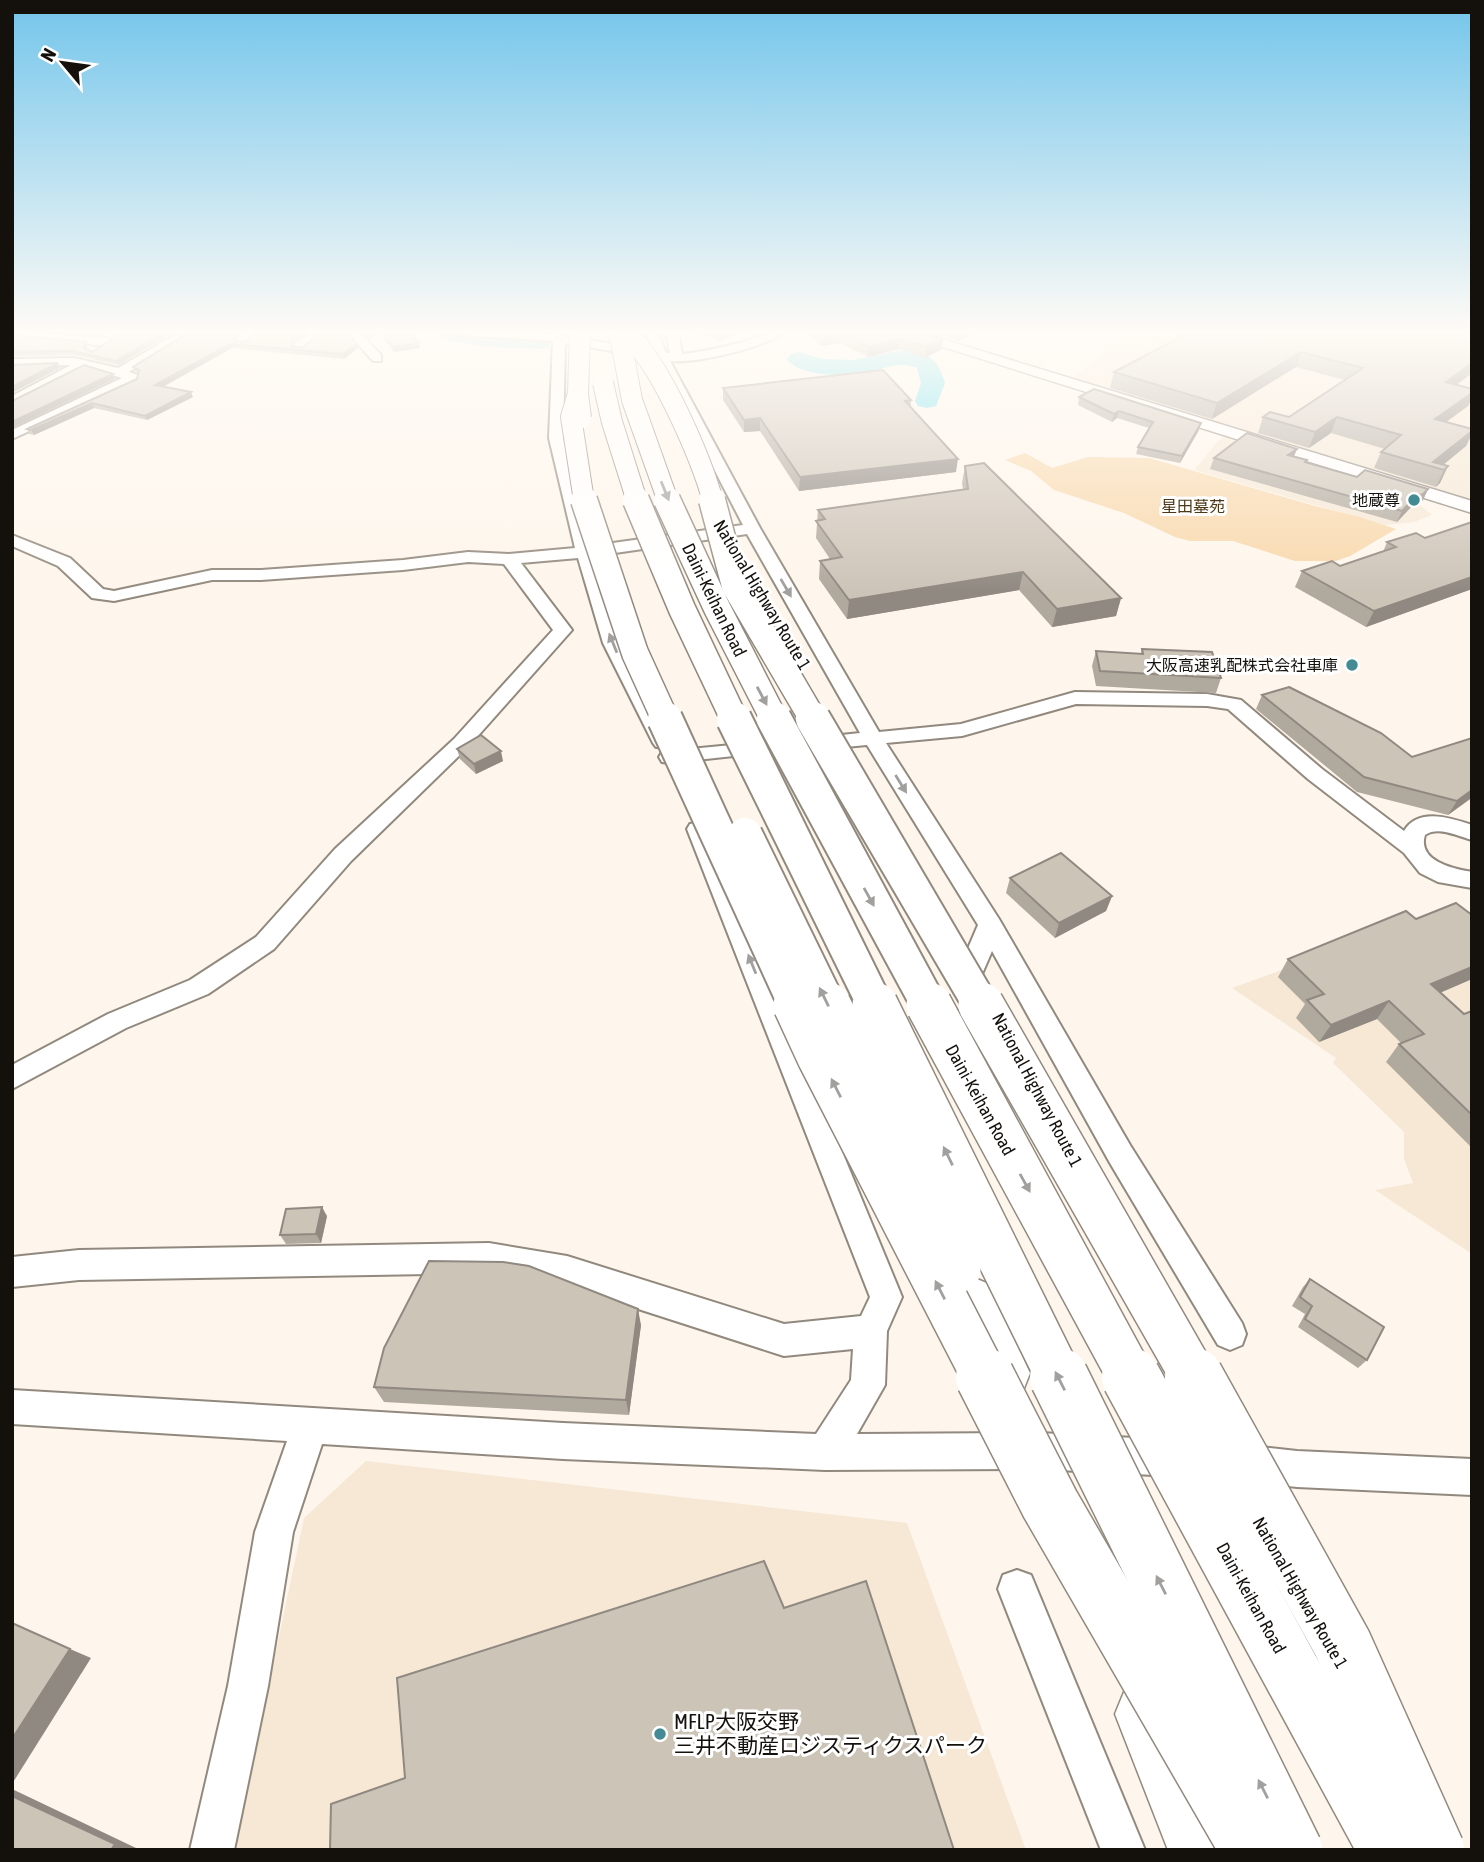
<svg xmlns="http://www.w3.org/2000/svg" width="1484" height="1862" viewBox="0 0 1484 1862" font-family="'Asap Condensed','Noto Sans JP',sans-serif">
<style>
.built{fill:#f6e8d5}
.green{fill:#f8d8ac}
.lines{fill:none;stroke-linecap:round;stroke-linejoin:round}
.river{fill:#64dff0;fill-rule:evenodd}
.minor-casing{stroke:#92897e;stroke-width:4}
.major-casing{stroke:#92897e;stroke-width:3}
.highway-casing{stroke:#92897e;stroke-width:3}
.minor{fill:#fff;fill-rule:evenodd}
.major{fill:#fff;fill-rule:evenodd}
.highway{fill:#fff;fill-rule:evenodd}
.highway-bridge-far4-casing{stroke:#92897e;stroke-width:22;stroke-linecap:butt}
.highway-bridge-far3-casing{stroke:#92897e;stroke-width:29;stroke-linecap:butt}
.highway-bridge-far2-casing{stroke:#92897e;stroke-width:38;stroke-linecap:butt}
.highway-bridge-far1-casing{stroke:#92897e;stroke-width:48;stroke-linecap:butt}
.highway-bridge-casing{stroke:#92897e;stroke-width:61;stroke-linecap:butt}
.highway-bridge-far4{stroke:#fff;stroke-width:20}
.highway-bridge-far3{stroke:#fff;stroke-width:26}
.highway-bridge-far2{stroke:#fff;stroke-width:34}
.highway-bridge-far1{stroke:#fff;stroke-width:45}
.highway-bridge{stroke:#fff;stroke-width:58}
.wall{fill:#b0a99e}
.shaded-wall{fill:#908981}
.building{fill:#cdc4b8;stroke:#908981;stroke-width:2}
.oneway{fill:#a1a09e}
.poi-dot{fill:#448a94;stroke:#fff;stroke-width:2.5}
.labels{text-anchor:middle;stroke-width:6;stroke-linejoin:round;paint-order:stroke}
.far-poi-label{font-size:16px;fill:#14110d;stroke:#fff;text-anchor:end}
.far-park-label{font-size:16px;fill:#4c3716;stroke:#fff}
.street-label{font-size:18px;fill:#14110d;stroke:#fff}
.near-poi-label{font-size:21px;fill:#14110d;stroke:#fff;text-anchor:start}
</style>
<rect width="100%" height="100%" fill="#fef6ec"/>
<g class="built">
<path d="M 1129,331 L 1472,331 L 1472,502 L 1071,380 Z"/>
<path d="M 1225,436 L 1369,480 L 1419,504 L 1432,515 L 1414,522 L 1384,525 L 1194,470 L 1218,441 Z"/>
<path d="M 1456,907 L 1472,921 L 1472,1254 L 1375,1190 L 1413,1183 L 1404,1159 L 1404,1132 L 1333,1063 L 1336,1058 L 1232,988 Z"/>
<path d="M 366,1461 L 907,1523 L 1026,1850 L 234,1850 L 304,1518 Z"/>
</g>
<path class="green" d="M 1025,453 L 1052,468 L 1088,457 L 1149,458 L 1315,506 L 1360,517 L 1396,529 L 1350,556 L 1336,561 L 1295,561 L 1233,541 L 1190,541 L 1175,537 L 1124,513 L 1054,490 L 1031,471 L 1005,460 Z"/>
<g class="lines">
<g class="river">
<path d="M 435,331 L 540,335 L 548,337 L 551,342 L 548,347 L 540,349 C 517,347 449,349 435,331 Z"/>
<path d="M 903,350 C 930,353 937,358 945,383 L 936,406 L 927,408 L 918,406 L 915,401 L 921,383 L 917,368 C 898,360 881,371 862,373 C 842,376 800,377 787,359 L 791,354 L 799,352 L 822,359 L 853,360 Z"/>
</g>
<g class="minor-casing">
<g id="minor">
<path d="M 12,331 L 107,338 L 113,342 L 107,346 L 12,337 Z"/>
<path d="M 182,331 L 197,331 L 129,372 L 138,375 L 138,381 L 12,439 L 12,430 L 122,378 L 86,367 L 12,405 L 12,396 L 71,365 L 12,367 L 12,359 L 74,358 L 118,368 Z"/>
<path d="M 247,331 L 262,331 L 245,344 L 237,344 L 237,338 Z"/>
<path d="M 313,331 L 327,331 L 303,350 L 295,350 L 295,344 Z"/>
<path d="M 346,331 L 359,331 L 381,355 L 381,361 L 373,361 Z"/>
<path d="M 454,331 L 553,334 L 553,331 L 565,331 L 565,336 L 653,351 L 645,331 L 657,331 L 666,353 L 670,353 L 666,331 L 678,331 L 682,354 C 703,352 723,347 743,342 C 760,338 768,331 787,331 C 766,347 696,364 670,361 L 760,528 L 879,732 L 961,724 L 1075,692 L 1207,694 L 1241,700 L 1322,769 L 1404,831 C 1418,807 1451,818 1472,825 L 1472,840 C 1457,836 1439,826 1425,835 C 1417,861 1453,869 1472,872 L 1472,888 L 1438,882 L 1420,873 L 1404,853 L 1308,779 L 1228,709 L 1207,706 L 1076,704 L 962,736 L 886,743 L 999,919 L 1130,1145 L 1242,1323 L 1246,1334 L 1242,1345 L 1230,1350 L 1218,1345 L 1110,1163 L 992,951 L 982,974 L 973,977 L 964,974 L 960,967 L 978,925 L 867,745 L 813,750 L 806,748 L 803,744 L 806,740 L 813,738 L 860,733 L 747,534 L 594,556 L 621,643 L 673,743 L 670,747 L 656,747 L 653,743 L 603,643 L 578,558 L 521,563 L 572,630 L 468,747 L 351,861 L 274,949 L 208,994 L 126,1028 L 12,1089 L 12,1065 L 108,1014 L 190,980 L 256,937 L 335,849 L 454,739 L 553,630 L 504,564 L 468,562 L 403,570 L 261,580 L 212,580 L 114,601 L 92,598 L 58,566 L 12,546 L 12,535 L 70,558 L 103,589 L 114,591 L 212,570 L 261,570 L 403,560 L 468,552 L 509,554 L 575,548 L 549,438 L 553,341 L 460,335 ZM 565,343 L 657,359 L 743,525 L 591,546 L 563,438 Z"/>
<path d="M 763,742 L 770,744 L 773,748 L 770,752 L 669,763 L 662,762 L 659,757 L 662,752 L 669,751 Z"/>
<path d="M 698,822 L 706,824 L 709,829 L 902,1297 L 887,1331 L 885,1385 L 857,1434 L 1040,1433 L 1172,1440 L 1185,1445 L 1190,1458 L 1185,1471 L 1172,1476 L 1040,1469 L 825,1470 L 563,1459 L 322,1444 L 293,1532 L 268,1686 L 234,1850 L 190,1850 L 228,1686 L 255,1532 L 287,1441 L 12,1424 L 12,1390 L 563,1423 L 816,1434 L 851,1380 L 853,1349 L 784,1356 L 567,1286 L 489,1273 L 79,1280 L 12,1287 L 12,1257 L 79,1250 L 489,1243 L 567,1256 L 784,1324 L 861,1316 L 870,1297 L 687,829 L 690,824 Z"/>
<path d="M 1243,1445 L 1297,1451 L 1472,1459 L 1472,1495 L 1297,1487 L 1243,1481 L 1230,1476 L 1225,1463 L 1230,1450 Z"/>
<path d="M 1017,1570 L 1031,1575 L 1145,1850 L 1101,1850 L 998,1589 L 1003,1575 Z"/>
</g>
</g>
<g class="major-casing">
<path id="major" d="M 892,331 L 916,331 L 1472,501 L 1472,513 Z"/>
</g>
<g class="highway-casing">
<g id="highway">
<path d="M 972,1277 L 989,1284 L 1030,1373 L 1023,1391 L 1005,1398 L 987,1391 L 948,1300 L 955,1284 Z"/>
<path d="M 1146,1683 L 1168,1692 L 1234,1850 L 1168,1850 L 1115,1714 L 1124,1692 Z"/>
</g>
</g>
<use href="#minor" class="minor"/>
<use href="#major" class="major"/>
<use href="#highway" class="highway"/>
<g class="highway-bridge-far4-casing">
<g id="highway-bridge-far4">
<path d="M 580,331 L 578,394 L 581,418"/>
<path d="M 619,331 L 632,400 L 668,501"/>
<path d="M 634,341 C 664,373 701,458 713,501"/>
<path d="M 603,383 L 612,422 L 637,501"/>
<path d="M 578,394 L 571,417 L 584,501"/>
</g>
</g>
<g class="highway-bridge-far3-casing">
<g id="highway-bridge-far3">
<path d="M 584,500 L 635,653 L 666,721"/>
<path d="M 636,500 L 682,609 L 735,721"/>
<path d="M 667,500 L 717,608 L 775,721"/>
<path d="M 712,500 L 735,586 L 814,721"/>
</g>
</g>
<g class="highway-bridge-far2-casing">
<g id="highway-bridge-far2">
<path d="M 665,719 L 797,1007"/>
<path d="M 734,719 L 876,1007"/>
<path d="M 774,719 L 930,1007"/>
<path d="M 813,719 L 982,1007"/>
<path d="M 745,835 L 829,1007"/>
</g>
</g>
<g class="highway-bridge-far1-casing">
<g id="highway-bridge-far1">
<path d="M 796,1005 L 820,1057 L 986,1379"/>
<path d="M 828,1005 L 958,1270"/>
<path d="M 875,1005 L 1060,1379"/>
<path d="M 929,1005 L 1132,1379"/>
<path d="M 981,1005 L 1195,1379"/>
</g>
</g>
<g class="highway-bridge-casing">
<g id="highway-bridge">
<path d="M 985,1377 L 1050,1504 L 1250,1850"/>
<path d="M 1059,1377 L 1293,1850"/>
<path d="M 1131,1377 L 1388,1850"/>
<path d="M 1194,1377 L 1342,1643 L 1435,1850"/>
</g>
</g>
<use href="#highway-bridge-far4" class="highway-bridge-far4"/>
<use href="#highway-bridge-far3" class="highway-bridge-far3"/>
<use href="#highway-bridge-far2" class="highway-bridge-far2"/>
<use href="#highway-bridge-far1" class="highway-bridge-far1"/>
<use href="#highway-bridge" class="highway-bridge"/>
</g>
<g class="wall">
<path d="M 53,331 L 111,331 L 104,335 Z"/>
<path d="M 126,331 L 176,331 L 118,365 L 74,355 L 12,356 L 12,335 L 88,346 L 87,349 L 92,352 Z"/>
<path d="M 258,331 L 308,331 L 293,342 L 293,347 L 357,344 L 358,348 L 344,359 L 232,348 L 163,387 L 193,397 L 147,420 L 94,408 L 34,435 L 29,434 L 27,429 L 137,379 L 138,373 L 135,371 L 133,367 L 235,336 L 235,341 L 245,342 Z"/>
<path d="M 363,331 L 409,331 L 420,348 L 394,352 L 379,332 L 370,339 Z"/>
<path d="M 692,331 L 746,331 L 719,341 Z"/>
<path d="M 806,331 L 918,331 L 943,339 L 942,349 L 925,358 L 899,349 L 868,357 L 841,343 L 821,346 Z"/>
<path d="M 926,331 L 977,331 L 958,341 Z"/>
<path d="M 1169,331 L 1472,331 L 1472,373 L 1456,385 L 1472,389 L 1472,398 L 1468,406 L 1446,422 L 1472,429 L 1472,434 L 1466,446 L 1443,465 L 1448,466 L 1440,483 L 1436,487 L 1374,468 L 1381,452 L 1385,449 L 1331,433 L 1309,448 L 1258,433 L 1263,417 L 1289,417 L 1345,380 L 1296,367 L 1212,419 L 1110,388 L 1114,372 L 1184,336 Z"/>
<path d="M 723,388 L 911,400 L 911,407 L 956,472 L 799,491 L 760,431 L 744,432 L 723,400 Z"/>
<path d="M 1079,397 L 1199,430 L 1180,463 L 1136,454 L 1138,447 L 1149,428 L 1117,418 L 1112,422 L 1078,405 Z"/>
<path d="M 1294,456 L 1307,460 L 1306,462 L 1357,477 L 1428,489 L 1423,500 L 1417,506 L 1413,505 L 1397,522 L 1210,469 L 1214,458 Z"/>
<path d="M 965,466 L 1121,598 L 1116,616 L 1052,627 L 1019,590 L 847,619 L 819,579 L 820,561 L 830,559 L 816,538 L 818,510 L 963,489 L 962,483 Z"/>
<path d="M 1472,522 L 1472,589 L 1366,627 L 1295,587 L 1302,571 L 1340,566 L 1383,552 L 1387,542 L 1425,538 Z"/>
<path d="M 1142,649 L 1221,678 L 1216,693 L 1096,686 L 1092,666 L 1096,651 L 1141,654 Z"/>
<path d="M 1262,695 L 1412,757 L 1472,738 L 1472,798 L 1448,815 L 1357,792 L 1256,709 Z"/>
<path d="M 457,749 L 503,761 L 476,774 L 460,759 Z"/>
<path d="M 1010,878 L 1112,896 L 1106,911 L 1055,938 L 1006,893 Z"/>
<path d="M 1472,915 L 1472,979 L 1440,993 L 1464,1014 L 1472,1011 L 1472,1148 L 1386,1062 L 1399,1044 L 1401,1043 L 1377,1019 L 1319,1042 L 1296,1018 L 1305,1004 L 1278,977 L 1288,959 L 1416,919 Z"/>
<path d="M 327,1216 L 321,1243 L 286,1244 L 280,1235 Z"/>
<path d="M 1310,1279 L 1367,1360 L 1358,1368 L 1298,1327 L 1305,1314 L 1292,1306 L 1303,1287 Z"/>
<path d="M 641,1325 L 629,1415 L 384,1402 L 374,1387 Z"/>
</g>
<g class="shaded-wall">
<path d="M 103,331 L 111,331 L 104,335 Z"/>
<path d="M 167,331 L 176,331 L 118,365 L 116,361 Z"/>
<path d="M 234,331 L 242,331 L 235,336 L 235,346 L 234,341 Z"/>
<path d="M 300,331 L 308,331 L 293,342 L 293,352 L 292,347 L 292,337 Z"/>
<path d="M 373,331 L 379,332 L 370,339 L 369,335 Z"/>
<path d="M 719,331 L 746,331 L 719,341 Z"/>
<path d="M 959,331 L 977,331 L 958,341 Z"/>
<path d="M 841,333 L 841,343 L 821,346 L 822,336 Z"/>
<path d="M 900,339 L 899,349 L 868,357 L 869,347 Z"/>
<path d="M 943,339 L 942,349 L 925,358 L 927,347 Z"/>
<path d="M 419,343 L 420,348 L 394,352 L 393,347 Z"/>
<path d="M 230,344 L 232,348 L 157,390 L 155,385 Z"/>
<path d="M 357,344 L 358,348 L 344,359 L 343,354 Z"/>
<path d="M 1301,352 L 1296,367 L 1212,419 L 1217,403 Z"/>
<path d="M 58,363 L 60,368 L 12,393 L 12,387 Z"/>
<path d="M 1472,363 L 1472,373 L 1439,398 L 1446,382 Z"/>
<path d="M 113,374 L 115,379 L 12,428 L 12,422 Z"/>
<path d="M 191,392 L 193,397 L 147,420 L 145,416 Z"/>
<path d="M 1472,393 L 1472,398 L 1468,406 L 1428,435 L 1435,419 Z"/>
<path d="M 92,403 L 94,408 L 34,435 L 31,430 Z"/>
<path d="M 1119,411 L 1117,418 L 1112,422 L 1114,414 Z"/>
<path d="M 1337,417 L 1331,433 L 1309,448 L 1315,432 Z"/>
<path d="M 760,418 L 760,431 L 744,432 L 744,420 Z"/>
<path d="M 1201,423 L 1199,430 L 1180,463 L 1182,456 Z"/>
<path d="M 1472,431 L 1472,434 L 1466,446 L 1438,469 L 1433,462 Z"/>
<path d="M 1297,449 L 1293,459 L 1288,455 Z"/>
<path d="M 958,459 L 956,472 L 799,491 L 800,477 Z"/>
<path d="M 1448,466 L 1440,483 L 1436,487 L 1444,470 Z"/>
<path d="M 1428,489 L 1423,500 L 1417,506 L 1422,495 Z"/>
<path d="M 1418,494 L 1413,505 L 1397,522 L 1402,511 Z"/>
<path d="M 1023,572 L 1019,590 L 847,619 L 849,600 Z"/>
<path d="M 1472,577 L 1472,589 L 1366,627 L 1374,611 Z"/>
<path d="M 1121,598 L 1116,616 L 1052,627 L 1057,609 Z"/>
<path d="M 501,751 L 503,761 L 476,774 L 474,764 Z"/>
<path d="M 1472,790 L 1472,797 L 1448,815 L 1457,801 Z"/>
<path d="M 1112,896 L 1106,911 L 1055,938 L 1059,923 Z"/>
<path d="M 1472,967 L 1472,979 L 1418,1002 L 1431,984 Z"/>
<path d="M 1389,1001 L 1377,1019 L 1319,1042 L 1331,1025 Z"/>
<path d="M 322,1207 L 327,1216 L 321,1243 L 316,1234 Z"/>
<path d="M 638,1309 L 641,1325 L 629,1415 L 626,1400 Z"/>
<path d="M 70,1649 L 91,1658 L 12,1784 L 12,1739 Z"/>
<path d="M 12,1789 L 136,1848 L 135,1850 L 111,1850 L 12,1796 Z"/>
</g>
<g class="building">
<path d="M 126,331 L 167,331 L 116,361 L 72,351 L 12,352 L 12,335 L 86,342 L 84,348 L 92,352 Z"/>
<path d="M 191,331 L 234,331 L 234,341 L 245,342 L 258,331 L 300,331 L 292,337 L 292,347 L 303,347 L 324,331 L 346,331 L 357,344 L 343,354 L 230,344 L 155,385 L 191,392 L 145,416 L 92,403 L 31,430 L 27,429 L 137,379 L 139,370 L 133,367 Z"/>
<path d="M 380,331 L 409,331 L 419,343 L 393,347 Z"/>
<path d="M 817,331 L 918,331 L 943,339 L 927,347 L 900,339 L 869,347 L 841,333 L 822,336 Z"/>
<path d="M 1192,331 L 1472,331 L 1472,363 L 1446,382 L 1472,389 L 1472,393 L 1435,419 L 1472,429 L 1472,431 L 1433,462 L 1448,466 L 1444,470 L 1381,452 L 1401,435 L 1337,417 L 1315,432 L 1263,417 L 1270,412 L 1289,417 L 1363,368 L 1301,352 L 1217,403 L 1114,372 Z"/>
<path d="M 58,363 L 12,387 L 12,365 Z"/>
<path d="M 84,365 L 113,374 L 12,422 L 12,401 Z"/>
<path d="M 883,370 L 911,400 L 905,401 L 958,459 L 800,477 L 760,418 L 744,420 L 723,388 Z"/>
<path d="M 1094,389 L 1201,423 L 1182,456 L 1138,447 L 1153,422 L 1119,411 L 1114,414 L 1079,397 Z"/>
<path d="M 1247,433 L 1297,449 L 1288,455 L 1307,460 L 1305,462 L 1357,477 L 1365,470 L 1428,489 L 1422,495 L 1418,494 L 1402,511 L 1214,458 Z"/>
<path d="M 984,463 L 1121,598 L 1057,609 L 1023,572 L 849,600 L 820,561 L 842,557 L 816,521 L 825,519 L 818,510 L 968,489 L 965,466 Z"/>
<path d="M 1472,522 L 1472,577 L 1374,611 L 1302,571 L 1332,561 L 1340,566 L 1396,547 L 1387,542 L 1416,533 L 1425,538 Z"/>
<path d="M 1142,649 L 1212,652 L 1221,678 L 1100,671 L 1096,651 L 1143,654 Z"/>
<path d="M 1289,687 L 1381,733 L 1412,757 L 1472,738 L 1472,790 L 1457,801 L 1364,777 L 1262,695 Z"/>
<path d="M 481,735 L 501,751 L 474,764 L 457,749 Z"/>
<path d="M 1061,853 L 1112,896 L 1059,923 L 1010,878 Z"/>
<path d="M 1456,903 L 1472,915 L 1472,967 L 1431,984 L 1464,1014 L 1472,1011 L 1472,1115 L 1399,1044 L 1424,1034 L 1389,1001 L 1331,1025 L 1307,1000 L 1324,994 L 1288,959 L 1406,911 L 1416,919 Z"/>
<path d="M 322,1207 L 316,1234 L 280,1235 L 286,1209 Z"/>
<path d="M 429,1261 L 503,1262 L 529,1266 L 638,1309 L 626,1400 L 374,1387 L 384,1348 Z"/>
<path d="M 1310,1279 L 1384,1327 L 1367,1360 L 1305,1319 L 1312,1306 L 1300,1297 Z"/>
<path d="M 764,1561 L 784,1608 L 866,1581 L 954,1850 L 330,1850 L 331,1804 L 405,1778 L 397,1678 Z"/>
<path d="M 12,1623 L 70,1649 L 12,1739 Z"/>
<path d="M 12,1796 L 115,1844 L 111,1850 L 12,1850 Z"/>
</g>
<defs><path id="oneway-solid" d="M-6-.8H1V-3.2L6.5 0L1 3.2V.8H-6Z" transform="scale(1.75)"/></defs>
<g class="oneway">
<use href="#oneway-solid" transform="translate(665 491) rotate(68)"/>
<use href="#oneway-solid" transform="translate(786 588) rotate(60)"/>
<use href="#oneway-solid" transform="translate(613 643) rotate(-112)"/>
<use href="#oneway-solid" transform="translate(762 696) rotate(62)"/>
<use href="#oneway-solid" transform="translate(901 784) rotate(58)"/>
<use href="#oneway-solid" transform="translate(869 897) rotate(61)"/>
<use href="#oneway-solid" transform="translate(752 964) rotate(-112)"/>
<use href="#oneway-solid" transform="translate(824 997) rotate(-116)"/>
<use href="#oneway-solid" transform="translate(836 1088) rotate(-117)"/>
<use href="#oneway-solid" transform="translate(948 1156) rotate(-116)"/>
<use href="#oneway-solid" transform="translate(1025 1183) rotate(61)"/>
<use href="#oneway-solid" transform="translate(940 1290) rotate(-117)"/>
<use href="#oneway-solid" transform="translate(1060 1381) rotate(-117)"/>
<use href="#oneway-solid" transform="translate(1161 1585) rotate(-117)"/>
<use href="#oneway-solid" transform="translate(1263 1789) rotate(-117)"/>
</g>
<linearGradient id="sky" x2="0" y2="1"><stop stop-color="#73c5eb"/><stop offset="0.56" stop-color="#fffbf6"/><stop offset="1" stop-color="#fffbf6" stop-opacity="0"/></linearGradient>
<rect width="1484" height="592" fill="url(#sky)"/>
<g class="poi-dot">
<circle cx="1414" cy="500" r="7"/>
<circle cx="1352" cy="665" r="7"/>
<circle cx="660" cy="1734" r="7"/>
</g>
<g class="labels">
<g class="far-poi-label">
<text x="1400" y="506">地蔵尊</text>
<text x="1338" y="671">大阪高速乳配株式会社車庫</text>
</g>
<g class="far-park-label">
<text x="1193" y="512">星田墓苑</text>
</g>
<g class="street-label">
<text transform="translate(762 595) rotate(59)" y="6">National Highway Route 1</text>
<text transform="translate(714 600) rotate(64)" y="6">Daini-Keihan Road</text>
<text transform="translate(1037 1090) rotate(62)" y="6">National Highway Route 1</text>
<text transform="translate(980 1100) rotate(61)" y="6">Daini-Keihan Road</text>
<text transform="translate(1300 1593) rotate(60)" y="6">National Highway Route 1</text>
<text transform="translate(1251 1598) rotate(61)" y="6">Daini-Keihan Road</text>
</g>
<g class="near-poi-label">
<text x="674" y="1729">MFLP大阪交野<tspan x="674" dy="24">三井不動産ロジスティクスパーク</tspan></text>
</g>
</g>
<rect width="1484" height="1862" fill="none" stroke="#14110d" stroke-width="28"/>
<g transform="translate(63 63) rotate(299)" stroke="#ffffff" stroke-width="5" paint-order="stroke">
<path d="M0-5L12 26L0 18L-12 26Z" fill="#14110d"/>
<text y="-10" font-size="19" font-weight="bold" text-anchor="middle" fill="#14110d">N</text>
</g>
</svg>
